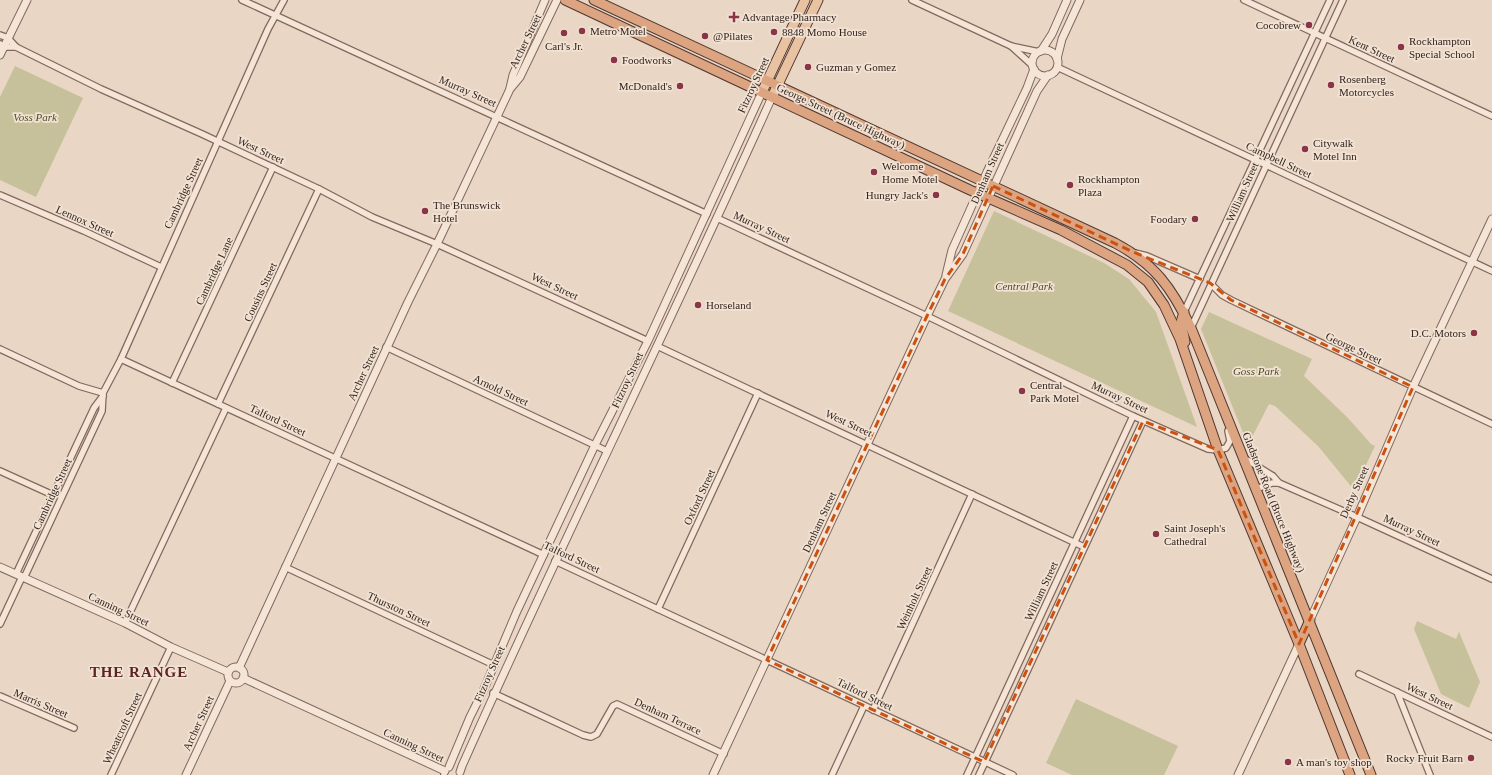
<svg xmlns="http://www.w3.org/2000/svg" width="1492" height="775" viewBox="0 0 1492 775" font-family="Georgia,serif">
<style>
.green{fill:#c6c19a}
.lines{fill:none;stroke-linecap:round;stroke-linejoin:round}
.minor-casing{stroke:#82685d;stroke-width:8}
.tertiary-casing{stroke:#82685d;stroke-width:9}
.primary-casing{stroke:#503831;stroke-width:11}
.trunk-casing{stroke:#503831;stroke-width:11}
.minor{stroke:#f5e5d7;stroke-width:5.5}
.tertiary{stroke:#f5e5d7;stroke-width:7}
.primary{stroke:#e8c2a1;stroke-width:9}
.trunk{stroke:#dca480;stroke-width:9}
.marked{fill:none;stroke:#cd510f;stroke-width:3;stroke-dasharray:8 5;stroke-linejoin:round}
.poi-dot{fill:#8a3447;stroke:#f1e2d3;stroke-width:1.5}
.labels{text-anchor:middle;stroke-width:3.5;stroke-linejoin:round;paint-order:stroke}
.poi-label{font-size:11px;fill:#33251f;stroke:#f1e2d3;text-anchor:start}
.street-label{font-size:11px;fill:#33251f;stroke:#f1e2d3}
.park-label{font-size:11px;font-style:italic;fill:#4c4d28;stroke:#f1e2d3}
.district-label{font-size:15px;font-weight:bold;letter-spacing:1px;fill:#5b2324;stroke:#f1e2d3}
</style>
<rect width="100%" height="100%" fill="#e9d6c5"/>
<g class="green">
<path d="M 15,66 L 83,98 L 36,197 L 0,180 L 0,97 Z"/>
<path d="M 994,211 L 1104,263 L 1129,279 L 1156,312 L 1197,427 L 948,311 Z"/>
<path d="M 1209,312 L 1312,359 L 1304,376 L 1348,418 L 1371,444 L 1375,446 L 1354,490 L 1318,446 L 1275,406 L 1269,404 L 1248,445 L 1201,329 Z"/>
<path d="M 1417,621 L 1456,639 L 1459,632 L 1480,682 L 1469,708 L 1441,694 L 1414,629 Z"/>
<path d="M 1076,699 L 1178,746 L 1164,775 L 1072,775 L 1046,763 Z"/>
</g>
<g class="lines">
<g class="minor-casing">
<g id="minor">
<path d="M 242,0 L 707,214"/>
<path d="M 912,0 L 1011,46 L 1039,52"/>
<path d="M 1244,0 L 1492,116"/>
<path d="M 0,35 L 8,38 L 16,47 L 101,89 L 202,134 L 319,189 L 372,217 L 437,244 L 648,341"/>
<path d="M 0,44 L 4,47 L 16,47"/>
<path d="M 1011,46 L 1032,65"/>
<path d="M 1057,67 L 1492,271"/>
<path d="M 0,195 L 84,231 L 161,267"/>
<path d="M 717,218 L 927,316 L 1133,416 L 1208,449 L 1218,450 L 1226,448 L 1230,441 L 1228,431"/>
<path d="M 1135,253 L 1147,256 L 1200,279"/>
<path d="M 1212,285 L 1222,295 L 1231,300 L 1492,424"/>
<path d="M 1184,312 L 1330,0"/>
<path d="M 1191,328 L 1343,0"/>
<path d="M 657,346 L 1084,547"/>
<path d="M 386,347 L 607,451"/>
<path d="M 0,349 L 79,386 L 103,393"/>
<path d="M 121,359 L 544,555"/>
<path d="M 172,383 L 273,167"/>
<path d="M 218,404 L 319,189"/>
<path d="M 1244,458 L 1273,476 L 1279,483"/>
<path d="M 0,471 L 53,495"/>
<path d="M 1256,489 L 1272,483 L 1279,483 L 1357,517 L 1492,579"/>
<path d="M 555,561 L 1013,775"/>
<path d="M 285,567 L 494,665"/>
<path d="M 16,574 L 94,408 L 103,396"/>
<path d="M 24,578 L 102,411 L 103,393 L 121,359 L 268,29 L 284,0"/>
<path d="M 658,609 L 758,393"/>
<path d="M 125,623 L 226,408"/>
<path d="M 0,624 L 22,577"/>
<path d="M 1359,674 L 1492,737"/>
<path d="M 1397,692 L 1430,775"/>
<path d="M 493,693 L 583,735 L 591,737 L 597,734 L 613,706 L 617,704 L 724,754"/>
<path d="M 0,696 L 74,728"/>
<path d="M 873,710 L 972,494"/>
<path d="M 111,775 L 171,647"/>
<path d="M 444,775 L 444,774"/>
<path d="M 832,775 L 864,706"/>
<path d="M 967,775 L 1133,416"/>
<path d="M 979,775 L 1143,421"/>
</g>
</g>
<g class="tertiary-casing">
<g id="tertiary">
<circle cx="1045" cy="63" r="13"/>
<path d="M 1041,51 L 1052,34 L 1067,0"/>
<path d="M 0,55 L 27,0"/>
<path d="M 1057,59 L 1062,39 L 1080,0"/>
<path d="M 510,88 L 513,75 L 545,0"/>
<path d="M 946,275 L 952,250 L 987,172 L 1027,88 L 1034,69"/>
<path d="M 0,567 L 125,623 L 171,647 L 228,672"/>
<path d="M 1310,620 L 1357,517 L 1413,387 L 1492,219"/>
<circle cx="236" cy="675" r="8"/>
<path d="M 239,668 L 408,302 L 437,244 L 510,89 L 520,77 L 557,0"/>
<path d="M 243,678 L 445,771"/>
<path d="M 449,767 L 470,717 L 484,689 L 517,611 L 595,445 L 648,341 L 762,92"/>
<path d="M 460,772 L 462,766 C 562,541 672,321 772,97"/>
<path d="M 186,775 L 230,681"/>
<path d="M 713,775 L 927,316 L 945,279 L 963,254 L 1037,91 L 1048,75"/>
<path d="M 1238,775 L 1299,644"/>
</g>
</g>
<g class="primary-casing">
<g id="primary">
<path d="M 762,92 L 805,0"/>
<path d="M 772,97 L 818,0"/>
</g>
</g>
<g class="trunk-casing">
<g id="trunk">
<path d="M 565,0 L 970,190 L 1061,230 L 1127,265 L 1148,282 L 1164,305 L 1180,339 L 1218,450 L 1299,644 L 1350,775"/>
<path d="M 594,0 L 1115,243 C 1155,264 1172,288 1191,328 L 1371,775"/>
<path d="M 1184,312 L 1181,322 L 1185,342"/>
<path d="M 1299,644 L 1310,620"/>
</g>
</g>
<use href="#minor" class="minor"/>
<use href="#tertiary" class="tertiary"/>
<use href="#primary" class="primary"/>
<use href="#trunk" class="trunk"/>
</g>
<path class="marked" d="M 993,186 L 1133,252 L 1210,283 L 1231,300 L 1413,387 L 1299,644 L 1218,450 L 1143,421 L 984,762 L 767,660 L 927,316 L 945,279 L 963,254 Z"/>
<g class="poi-dot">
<path d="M732 11h4v4h4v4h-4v4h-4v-4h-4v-4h4z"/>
<circle cx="1309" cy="25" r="4"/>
<circle cx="582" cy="31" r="4"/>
<circle cx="774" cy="32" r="4"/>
<circle cx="564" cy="33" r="4"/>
<circle cx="705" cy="36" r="4"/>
<circle cx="1401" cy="47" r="4"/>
<circle cx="614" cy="60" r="4"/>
<circle cx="808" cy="67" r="4"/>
<circle cx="1331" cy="85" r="4"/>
<circle cx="680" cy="86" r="4"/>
<circle cx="1305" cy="149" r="4"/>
<circle cx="874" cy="172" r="4"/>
<circle cx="1070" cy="185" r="4"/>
<circle cx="936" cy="195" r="4"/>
<circle cx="425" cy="211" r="4"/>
<circle cx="1195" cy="219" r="4"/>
<circle cx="698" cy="305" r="4"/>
<circle cx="1474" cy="333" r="4"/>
<circle cx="1022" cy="391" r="4"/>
<circle cx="1156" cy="534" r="4"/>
<circle cx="1471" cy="758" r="4"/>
<circle cx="1288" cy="762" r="4"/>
</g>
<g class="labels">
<g class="poi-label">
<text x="742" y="21">Advantage Pharmacy</text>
<text x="1301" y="29" text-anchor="end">Cocobrew</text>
<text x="590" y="35">Metro Motel</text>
<text x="782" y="36">8848 Momo House</text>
<text x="713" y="40">@Pilates</text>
<text x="1409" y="45">Rockhampton<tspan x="1409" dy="13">Special School</tspan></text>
<text x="564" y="50" text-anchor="middle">Carl's Jr.</text>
<text x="622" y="64">Foodworks</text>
<text x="816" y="71">Guzman y Gomez</text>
<text x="1339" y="83">Rosenberg<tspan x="1339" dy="13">Motorcycles</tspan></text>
<text x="672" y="90" text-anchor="end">McDonald's</text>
<text x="1313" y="147">Citywalk<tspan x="1313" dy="13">Motel Inn</tspan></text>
<text x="882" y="170">Welcome<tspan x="882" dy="13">Home Motel</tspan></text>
<text x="1078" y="183">Rockhampton<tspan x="1078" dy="13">Plaza</tspan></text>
<text x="928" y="199" text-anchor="end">Hungry Jack's</text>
<text x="433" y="209">The Brunswick<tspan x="433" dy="13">Hotel</tspan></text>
<text x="1187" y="223" text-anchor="end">Foodary</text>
<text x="706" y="309">Horseland</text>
<text x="1466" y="337" text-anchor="end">D.C. Motors</text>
<text x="1030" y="389">Central<tspan x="1030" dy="13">Park Motel</tspan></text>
<text x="1164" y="532">Saint Joseph's<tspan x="1164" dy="13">Cathedral</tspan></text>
<text x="1463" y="762" text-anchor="end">Rocky Fruit Barn</text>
<text x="1296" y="766">A man's toy shop</text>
</g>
<g class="street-label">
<text transform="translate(525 41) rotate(-64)" y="4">Archer Street</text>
<text transform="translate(1372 49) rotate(25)" y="4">Kent Street</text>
<text transform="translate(753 85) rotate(-65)" y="4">Fitzroy Street</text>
<text transform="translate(468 91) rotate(24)" y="4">Murray Street</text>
<text transform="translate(841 116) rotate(25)" y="4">George Street (Bruce Highway)</text>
<text transform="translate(261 150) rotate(25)" y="4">West Street</text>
<text transform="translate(1279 160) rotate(25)" y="4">Campbell Street</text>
<text transform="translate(987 173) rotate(-66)" y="4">Denham Street</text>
<text transform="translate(1242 192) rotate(-66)" y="4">William Street</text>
<text transform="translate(183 193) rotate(-65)" y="4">Cambridge Street</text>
<text transform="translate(85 221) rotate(24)" y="4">Lennox Street</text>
<text transform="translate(762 227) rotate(25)" y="4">Murray Street</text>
<text transform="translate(214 271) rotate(-65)" y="4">Cambridge Lane</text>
<text transform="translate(555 286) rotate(25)" y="4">West Street</text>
<text transform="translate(260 292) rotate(-65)" y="4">Cousins Street</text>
<text transform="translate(1354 348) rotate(25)" y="4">George Street</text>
<text transform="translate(363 373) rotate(-65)" y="4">Archer Street</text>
<text transform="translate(627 380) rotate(-65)" y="4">Fitzroy Street</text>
<text transform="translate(501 390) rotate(25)" y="4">Arnold Street</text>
<text transform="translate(1120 397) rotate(25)" y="4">Murray Street</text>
<text transform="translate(278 420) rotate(25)" y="4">Talford Street</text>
<text transform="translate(849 423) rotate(25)" y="4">West Street</text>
<text transform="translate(1354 492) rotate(-66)" y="4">Derby Street</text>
<text transform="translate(52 494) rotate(-65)" y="4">Cambridge Street</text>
<text transform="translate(699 497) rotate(-65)" y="4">Oxford Street</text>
<text transform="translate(1274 502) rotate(68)" y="4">Gladstone Road (Bruce Highway)</text>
<text transform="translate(819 522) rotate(-65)" y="4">Denham Street</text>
<text transform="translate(1412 530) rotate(25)" y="4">Murray Street</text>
<text transform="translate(572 557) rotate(25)" y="4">Talford Street</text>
<text transform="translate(1041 591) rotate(-65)" y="4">William Street</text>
<text transform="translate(914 598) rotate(-65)" y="4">Weinholt Street</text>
<text transform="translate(119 609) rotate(25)" y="4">Canning Street</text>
<text transform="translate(399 609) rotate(25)" y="4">Thurston Street</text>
<text transform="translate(489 674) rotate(-66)" y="4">Fitzroy Street</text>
<text transform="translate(865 694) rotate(26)" y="4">Talford Street</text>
<text transform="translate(1430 696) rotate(25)" y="4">West Street</text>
<text transform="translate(41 703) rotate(23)" y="4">Marris Street</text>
<text transform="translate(668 716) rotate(25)" y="4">Denham Terrace</text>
<text transform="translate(198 723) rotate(-65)" y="4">Archer Street</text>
<text transform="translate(122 728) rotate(-65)" y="4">Wheatcroft Street</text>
<text transform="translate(414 745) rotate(25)" y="4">Canning Street</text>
</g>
<g class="park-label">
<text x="35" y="121">Voss Park</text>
<text x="1024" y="290">Central Park</text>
<text x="1256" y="375">Goss Park</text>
</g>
<g class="district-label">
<text x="139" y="677">THE RANGE</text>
</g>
</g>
</svg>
